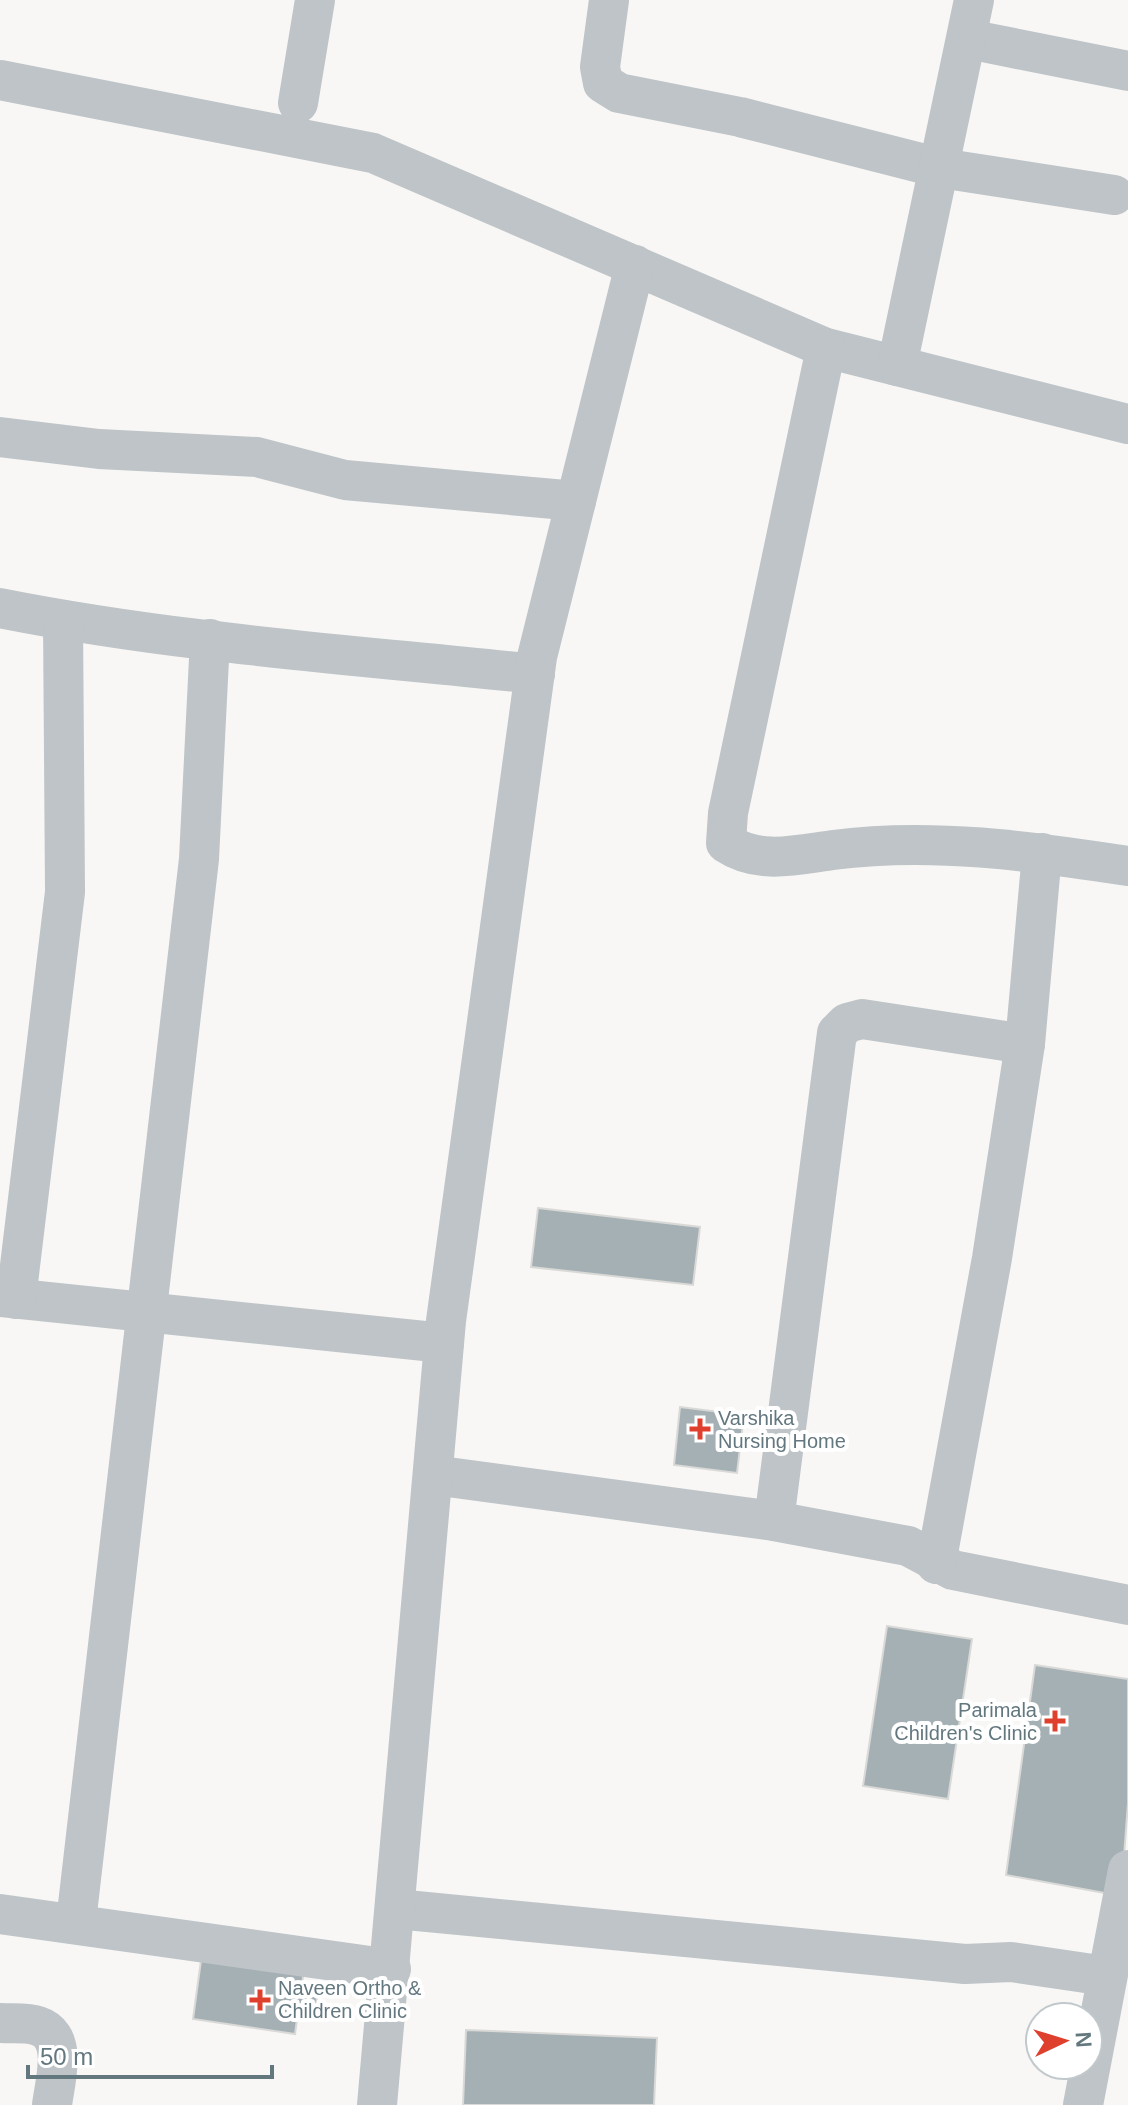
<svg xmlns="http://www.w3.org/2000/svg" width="1128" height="2105" viewBox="0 0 1128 2105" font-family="Arial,sans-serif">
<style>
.building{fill:#a5b0b4;stroke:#d9d9d7;stroke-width:2}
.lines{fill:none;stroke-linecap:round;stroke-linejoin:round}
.minor{stroke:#bec4c7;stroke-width:40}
.poi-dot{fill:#df3f2d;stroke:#fff;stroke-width:3}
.labels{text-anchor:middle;stroke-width:8;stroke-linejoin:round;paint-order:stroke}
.poi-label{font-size:20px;fill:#63777f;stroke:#fff;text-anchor:start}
</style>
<rect width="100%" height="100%" fill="#f8f7f5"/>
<g class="building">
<path d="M 538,1208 L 700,1227 L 693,1285 L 531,1267 Z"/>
<path d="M 680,1407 L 744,1415 L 737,1473 L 674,1465 Z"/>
<path d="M 887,1626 L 972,1639 L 948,1799 L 863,1786 Z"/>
<path d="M 1035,1665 L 1128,1679 L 1128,1803 L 1121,1896 L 1006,1875 Z"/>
<path d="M 202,1953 L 304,1968 L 302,1986 L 318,1989 L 315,2015 L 298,2012 L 295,2034 L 193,2019 Z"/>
<path d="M 466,2030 L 657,2038 L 654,2105 L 463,2105 Z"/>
</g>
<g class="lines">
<g class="minor">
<path d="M 609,0 L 600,67 L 603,83 L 619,93 L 740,117 L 940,168 L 1114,195"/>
<path d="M 968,39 L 1128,71"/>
<path d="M 0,80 L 373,153 L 826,348 L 1128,424"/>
<path d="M 298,103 L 315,0"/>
<path d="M 826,348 L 728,813 L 726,843 C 759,865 796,855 833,850 C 931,837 1031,851 1128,866"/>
<path d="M 897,366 L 974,0"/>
<path d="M 0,437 L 99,449 L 257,457 L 345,480 L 576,501"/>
<path d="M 0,608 C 176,643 357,655 535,674"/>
<path d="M 0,1297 L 444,1343"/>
<path d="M 16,1299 L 65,892 L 63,620"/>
<path d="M 433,1475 L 774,1521 L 908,1546 L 953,1570 L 1128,1605"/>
<path d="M 774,1521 L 837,1033 L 847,1023 L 862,1019 L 1025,1044"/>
<path d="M 936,1564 L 992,1258 L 1025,1044 L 1042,853"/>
<path d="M 396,1909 L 965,1964 L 1011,1962 L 1106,1976"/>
<path d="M 0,1914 L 391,1969"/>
<path d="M 76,1922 L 199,859 L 210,639"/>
<path d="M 0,2023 C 12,2024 27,2022 38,2026 C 69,2036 55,2081 52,2105"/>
<path d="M 377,2105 L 446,1321 L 537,657 L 635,265"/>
<path d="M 1083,2105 L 1128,1870"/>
</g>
</g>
<g class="poi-dot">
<path d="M696 1417h8v8h8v8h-8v8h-8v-8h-8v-8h8z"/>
<path d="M1051 1709h8v8h8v8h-8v8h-8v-8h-8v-8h8z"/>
<path d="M256 1988h8v8h8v8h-8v8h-8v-8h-8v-8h8z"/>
</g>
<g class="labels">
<g class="poi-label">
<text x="718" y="1425">Varshika<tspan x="718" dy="23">Nursing Home</tspan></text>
<text x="1037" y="1717" text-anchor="end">Parimala<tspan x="1037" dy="23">Children's Clinic</tspan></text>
<text x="278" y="1995">Naveen Ortho &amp;<tspan x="278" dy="23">Children Clinic</tspan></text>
</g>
</g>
<g transform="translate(1064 2041) rotate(86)"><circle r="38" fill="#ffffff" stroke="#c1c9cc" stroke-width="2"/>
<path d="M0-6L14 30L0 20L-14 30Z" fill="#df3f2d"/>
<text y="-12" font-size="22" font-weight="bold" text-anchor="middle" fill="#63777f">N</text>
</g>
<path d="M28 2065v12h244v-12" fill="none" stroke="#63777f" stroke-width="4"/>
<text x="40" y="2065" font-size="24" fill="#63777f" stroke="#ffffff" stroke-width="6" paint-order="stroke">50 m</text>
</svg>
